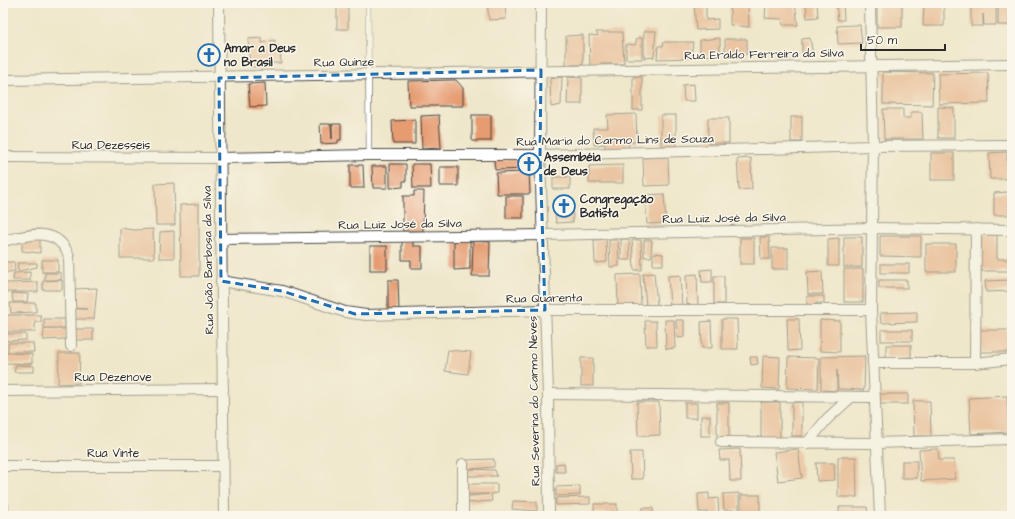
<svg xmlns="http://www.w3.org/2000/svg" width="1015" height="519" viewBox="0 0 1015 519" font-family="'Architects Daughter',sans-serif">
<style>
.building{fill:#e69b71}
.lines{fill:none;stroke-linecap:round;stroke-linejoin:round}
.service-casing{stroke:#484743;stroke-width:6}
.minor-casing{stroke:#484743;stroke-width:12}
.service{stroke:#fff;stroke-width:5}
.minor{stroke:#fff;stroke-width:10}
.marked{fill:none;stroke:#1f6fb2;stroke-width:3;stroke-dasharray:8 5;stroke-linejoin:round}
.labels{text-anchor:middle;stroke-width:3;stroke-linejoin:round;paint-order:stroke}
.poi-label{font-size:12px;font-weight:bold;fill:#2b2b2b;stroke:#fbf7ec;text-anchor:start}
.street-label{font-size:12px;fill:#2b2b2b;stroke:#fbf7ec}
</style>
<rect width="100%" height="100%" fill="#fbf7ec"/>
<filter id="ink" filterUnits="userSpaceOnUse"><feTurbulence type="fractalNoise" baseFrequency=".025" numOctaves="2"/><feDisplacementMap in="SourceGraphic" scale="8" xChannelSelector="R" yChannelSelector="G"/><feConvolveMatrix kernelMatrix="1 2 1 2 8 2 1 2 1" color-interpolation-filters="sRGB"/></filter>
<filter id="wash" filterUnits="userSpaceOnUse"><feTurbulence type="fractalNoise" baseFrequency=".012" numOctaves="4" result="noise"/><feDisplacementMap in="SourceGraphic" scale="16" xChannelSelector="R" yChannelSelector="G"/><feGaussianBlur stdDeviation="0.9" result="paint"/><feColorMatrix in="noise" values="0 0 0 0 0 0 0 0 0 0 0 0 0 0 0 0 0 1.4 0 .05"/><feComposite in="paint" operator="in"/></filter>
<g filter="url(#wash)">
<rect width="100%" height="100%" fill="#efe7cb"/>
<g id="blocks">
<g class="building">
<path d="M 487,3 L 505,3 L 506,19 L 489,20 Z"/>
<path d="M 694,3 L 706,3 L 706,20 L 718,19 L 718,29 L 696,30 Z"/>
<path d="M 730,3 L 748,3 L 749,27 L 730,25 Z"/>
<path d="M 766,3 L 795,3 L 798,25 L 783,25 L 782,19 L 765,18 Z"/>
<path d="M 806,3 L 817,3 L 818,17 L 807,18 Z"/>
<path d="M 836,3 L 843,3 L 844,20 L 838,20 Z"/>
<rect x="877" y="3" width="25" height="24"/>
<path d="M 924,3 L 944,3 L 944,26 L 923,26 Z"/>
<path d="M 971,3 L 996,3 L 996,25 L 984,25 L 983,14 L 983,26 L 971,26 Z"/>
<rect x="998" y="3" width="11" height="22"/>
<rect x="337" y="7" width="11" height="22"/>
<path d="M 854,25 L 860,25 L 862,43 L 838,44 L 837,26 Z"/>
<path d="M 644,31 L 656,31 L 654,57 L 644,58 Z"/>
<path d="M 596,32 L 622,32 L 624,64 L 599,64 L 597,67 L 590,66 L 589,35 L 598,36 Z"/>
<path d="M 583,35 L 583,65 L 566,65 L 566,36 Z"/>
<path d="M 262,38 L 262,43 L 275,40 L 275,46 L 280,46 L 281,63 L 266,63 L 266,67 L 250,67 L 248,39 Z"/>
<path d="M 637,38 L 642,38 L 642,59 L 626,59 L 626,44 L 635,45 Z"/>
<path d="M 720,38 L 720,55 L 700,56 L 700,40 Z"/>
<path d="M 810,38 L 813,54 L 802,54 L 802,39 Z"/>
<path d="M 725,39 L 747,39 L 747,54 L 725,55 Z"/>
<path d="M 664,42 L 693,42 L 691,58 L 657,59 L 658,46 L 663,46 Z"/>
<path d="M 883,72 L 933,73 L 932,105 L 883,104 Z"/>
<path d="M 988,73 L 989,103 L 939,104 L 938,74 Z"/>
<path d="M 562,77 L 561,105 L 551,107 L 550,79 Z"/>
<path d="M 568,77 L 582,78 L 582,104 L 567,104 Z"/>
<rect x="633" y="77" width="9" height="33"/>
<path d="M 456,80 L 463,88 L 463,106 L 409,106 L 408,81 Z"/>
<path d="M 265,83 L 266,106 L 250,107 L 248,84 Z"/>
<path d="M 694,84 L 695,101 L 684,101 L 683,85 Z"/>
<path d="M 938,107 L 954,108 L 954,138 L 938,138 Z"/>
<path d="M 883,109 L 903,109 L 903,118 L 911,118 L 911,112 L 922,112 L 923,139 L 884,139 Z"/>
<path d="M 636,114 L 637,142 L 628,142 L 629,148 L 605,149 L 605,144 L 594,145 L 593,128 L 608,128 L 607,115 Z"/>
<path d="M 439,115 L 441,148 L 422,149 L 421,116 Z"/>
<rect x="472" y="115" width="19" height="26"/>
<rect x="661" y="115" width="15" height="31"/>
<rect x="791" y="117" width="11" height="25"/>
<rect x="708" y="118" width="21" height="25"/>
<path d="M 415,120 L 415,144 L 393,144 L 392,121 Z"/>
<path d="M 320,124 L 331,124 L 332,139 L 332,124 L 341,124 L 341,140 L 338,140 L 338,143 L 321,144 Z"/>
<path d="M 1007,152 L 1007,179 L 990,179 L 989,153 Z"/>
<rect x="931" y="153" width="23" height="27"/>
<path d="M 668,157 L 669,185 L 644,186 L 643,158 Z"/>
<path d="M 751,158 L 752,189 L 739,190 L 737,159 Z"/>
<path d="M 532,159 L 532,169 L 495,170 L 494,160 Z"/>
<rect x="1010" y="162" width="2" height="20"/>
<path d="M 390,164 L 406,164 L 406,181 L 403,181 L 403,187 L 390,188 Z"/>
<path d="M 412,164 L 430,164 L 431,188 L 413,188 Z"/>
<path d="M 350,165 L 363,165 L 364,188 L 350,188 Z"/>
<path d="M 623,165 L 623,183 L 589,183 L 589,166 Z"/>
<path d="M 372,166 L 387,166 L 387,188 L 373,188 Z"/>
<rect x="440" y="167" width="18" height="19"/>
<path d="M 529,172 L 530,194 L 497,194 L 496,173 Z"/>
<rect x="553" y="177" width="17" height="12"/>
<path d="M 174,183 L 175,225 L 156,225 L 155,184 Z"/>
<path d="M 414,191 L 424,191 L 423,231 L 403,231 L 403,196 L 414,196 Z"/>
<path d="M 1009,192 L 1009,215 L 994,215 L 994,193 Z"/>
<path d="M 664,194 L 666,223 L 647,224 L 645,195 Z"/>
<rect x="506" y="196" width="17" height="22"/>
<path d="M 572,199 L 573,222 L 556,223 L 554,200 Z"/>
<path d="M 199,204 L 199,276 L 181,276 L 180,205 Z"/>
<path d="M 120,228 L 134,230 L 153,229 L 154,258 L 120,258 Z"/>
<path d="M 174,231 L 174,258 L 159,258 L 160,232 Z"/>
<path d="M 981,235 L 997,235 L 997,259 L 1012,259 L 1012,271 L 981,271 Z"/>
<path d="M 880,236 L 921,236 L 921,257 L 880,256 Z"/>
<path d="M 760,237 L 769,237 L 770,259 L 761,259 Z"/>
<rect x="844" y="237" width="18" height="30"/>
<rect x="740" y="238" width="14" height="26"/>
<path d="M 839,238 L 839,266 L 828,266 L 828,239 Z"/>
<path d="M 27,239 L 40,239 L 40,253 L 22,251 L 22,242 L 27,242 Z"/>
<path d="M 606,239 L 607,262 L 595,263 L 594,240 Z"/>
<path d="M 621,239 L 629,239 L 630,260 L 621,260 Z"/>
<path d="M 609,240 L 618,240 L 619,266 L 610,267 Z"/>
<path d="M 632,240 L 641,240 L 642,270 L 634,270 Z"/>
<path d="M 644,240 L 652,240 L 651,257 L 644,257 Z"/>
<path d="M 402,241 L 413,241 L 413,246 L 422,246 L 422,268 L 411,268 L 411,260 L 402,260 Z"/>
<path d="M 454,241 L 470,241 L 470,269 L 454,270 Z"/>
<path d="M 473,241 L 490,242 L 489,276 L 472,276 Z"/>
<rect x="926" y="244" width="30" height="28"/>
<rect x="370" y="246" width="17" height="24"/>
<rect x="772" y="248" width="16" height="21"/>
<path d="M 653,253 L 663,254 L 663,265 L 653,265 Z"/>
<rect x="42" y="260" width="16" height="12"/>
<path d="M 3,262 L 14,262 L 15,271 L 3,273 Z"/>
<path d="M 17,263 L 37,263 L 37,267 L 18,271 Z"/>
<rect x="881" y="264" width="28" height="9"/>
<path d="M 712,269 L 712,282 L 702,282 L 701,270 Z"/>
<rect x="844" y="269" width="19" height="33"/>
<path d="M 822,271 L 823,294 L 808,294 L 807,272 Z"/>
<path d="M 30,272 L 30,280 L 13,280 L 14,273 Z"/>
<rect x="45" y="273" width="16" height="7"/>
<path d="M 654,273 L 657,305 L 646,306 L 643,274 Z"/>
<path d="M 640,274 L 641,307 L 618,307 L 617,275 Z"/>
<path d="M 697,274 L 698,305 L 687,305 L 686,275 Z"/>
<path d="M 680,275 L 682,306 L 670,307 L 668,276 Z"/>
<rect x="714" y="276" width="10" height="28"/>
<path d="M 62,280 L 62,290 L 43,290 L 43,281 Z"/>
<path d="M 388,280 L 398,280 L 399,311 L 388,311 Z"/>
<rect x="879" y="280" width="28" height="8"/>
<path d="M 1012,280 L 1012,291 L 986,292 L 985,281 Z"/>
<path d="M 38,282 L 38,292 L 6,292 L 6,283 Z"/>
<path d="M 97,288 L 94,319 L 75,319 L 74,309 L 87,309 L 75,308 L 75,289 Z"/>
<path d="M 12,293 L 28,294 L 27,302 L 13,302 Z"/>
<path d="M 807,296 L 824,296 L 824,303 L 816,303 L 816,309 L 807,309 Z"/>
<path d="M 10,303 L 36,303 L 36,312 L 11,313 Z"/>
<path d="M 917,312 L 917,322 L 881,323 L 880,313 Z"/>
<path d="M 6,315 L 41,315 L 41,322 L 35,322 L 35,332 L 7,332 Z"/>
<rect x="44" y="319" width="21" height="9"/>
<path d="M 722,319 L 737,319 L 738,349 L 722,349 Z"/>
<path d="M 787,319 L 799,319 L 800,350 L 788,351 Z"/>
<path d="M 665,320 L 674,320 L 675,348 L 666,349 Z"/>
<path d="M 676,320 L 684,320 L 684,337 L 677,338 Z"/>
<path d="M 820,320 L 840,321 L 840,352 L 820,351 Z"/>
<path d="M 645,321 L 656,321 L 657,346 L 646,346 Z"/>
<path d="M 711,321 L 712,348 L 702,348 L 701,322 Z"/>
<path d="M 44,329 L 66,329 L 66,339 L 43,340 Z"/>
<rect x="74" y="329" width="19" height="11"/>
<rect x="881" y="330" width="31" height="11"/>
<rect x="980" y="330" width="32" height="22"/>
<path d="M 6,334 L 26,334 L 26,340 L 6,341 Z"/>
<path d="M 8,343 L 33,343 L 34,352 L 8,352 Z"/>
<path d="M 886,345 L 911,345 L 911,357 L 886,358 Z"/>
<path d="M 448,350 L 471,352 L 468,374 L 445,371 Z"/>
<path d="M 5,353 L 32,354 L 32,364 L 5,363 Z"/>
<path d="M 59,353 L 80,353 L 79,383 L 58,384 Z"/>
<path d="M 763,356 L 780,357 L 779,389 L 762,388 Z"/>
<path d="M 865,356 L 864,390 L 838,389 L 837,370 L 837,391 L 821,390 L 821,357 Z"/>
<path d="M 750,357 L 757,357 L 758,364 L 751,365 Z"/>
<path d="M 788,357 L 819,358 L 818,389 L 787,388 Z"/>
<rect x="581" y="358" width="12" height="28"/>
<path d="M 16,365 L 34,366 L 34,372 L 14,372 Z"/>
<rect x="877" y="394" width="31" height="10"/>
<path d="M 1007,396 L 1009,432 L 971,434 L 969,398 Z"/>
<path d="M 913,401 L 930,401 L 931,436 L 914,436 Z"/>
<path d="M 637,402 L 659,402 L 660,435 L 638,436 Z"/>
<rect x="761" y="402" width="19" height="36"/>
<path d="M 802,402 L 802,436 L 792,436 L 792,403 Z"/>
<rect x="685" y="403" width="12" height="15"/>
<rect x="717" y="403" width="12" height="35"/>
<rect x="701" y="416" width="9" height="20"/>
<path d="M 740,449 L 741,481 L 730,481 L 729,460 L 720,460 L 719,450 Z"/>
<path d="M 798,449 L 802,478 L 778,481 L 774,452 Z"/>
<path d="M 938,449 L 939,460 L 954,460 L 955,479 L 921,481 L 919,450 Z"/>
<path d="M 630,452 L 642,452 L 643,479 L 631,479 Z"/>
<path d="M 838,457 L 856,457 L 857,497 L 838,497 Z"/>
<path d="M 494,459 L 494,467 L 469,469 L 495,470 L 497,476 L 467,476 L 465,460 Z"/>
<rect x="902" y="461" width="15" height="17"/>
<path d="M 564,463 L 565,472 L 556,472 L 556,464 Z"/>
<path d="M 816,463 L 834,463 L 835,480 L 817,481 Z"/>
<path d="M 467,484 L 497,484 L 497,493 L 491,494 L 492,501 L 469,503 L 468,496 L 489,494 L 467,494 Z"/>
<path d="M 580,486 L 580,495 L 556,496 L 556,487 Z"/>
<path d="M 709,493 L 709,499 L 718,498 L 719,516 L 708,516 L 708,512 L 699,512 L 698,494 Z"/>
<path d="M 739,493 L 739,510 L 724,510 L 723,494 Z"/>
<rect x="741" y="495" width="19" height="21"/>
<path d="M 590,497 L 590,504 L 556,505 L 556,498 Z"/>
<path d="M 513,501 L 537,502 L 537,511 L 512,509 Z"/>
<rect x="594" y="504" width="23" height="9"/>
<path d="M 839,507 L 867,507 L 868,516 L 839,516 Z"/>
<path d="M 642,508 L 653,508 L 653,515 L 663,514 L 663,516 L 642,516 Z"/>
</g>
</g>
</g>
<g filter="url(#ink)">
<use href="#blocks" fill-opacity="0" stroke="#484743" stroke-width="1"/>
<g class="lines">
<g class="service-casing">
<path id="service" d="M 368,3 L 369,155"/>
</g>
<g class="minor-casing">
<g id="minor">
<path d="M 219,3 L 224,516"/>
<path d="M 541,3 L 540,155 L 548,394 L 549,516"/>
<path d="M 870,3 L 873,146 L 871,310 L 880,516"/>
<path d="M 3,80 L 1012,64"/>
<path d="M 3,157 L 219,158 L 369,155 L 540,155 L 873,146 L 1012,145"/>
<path d="M 220,239 L 544,235 L 873,228 L 1012,230"/>
<path d="M 3,241 C 28,235 57,225 69,256 L 71,346"/>
<path d="M 221,281 L 282,291 L 345,312 L 366,315 L 545,310 L 871,310"/>
<path d="M 873,363 L 975,363 L 1012,359"/>
<path d="M 975,363 L 976,229"/>
<path d="M 3,391 L 223,389"/>
<path d="M 548,394 L 874,397"/>
<path d="M 721,442 L 876,443 L 1012,439"/>
<path d="M 807,443 L 827,419 L 851,397"/>
<path d="M 463,464 L 463,516"/>
<path d="M 3,466 L 223,466"/>
<path d="M 3,505 L 3,516"/>
</g>
</g>
<use href="#service" class="service"/>
<use href="#minor" class="minor"/>
</g>
</g>
<path d="M0 0H1015V519H0ZM 541,70 L 540,155 L 545,310 L 355,314 L 282,291 L 221,281 L 219,78 Z" fill="#efe7cb" fill-opacity=".55" fill-rule="evenodd"/>
<path class="marked" d="M 541,70 L 540,155 L 545,310 L 355,314 L 282,291 L 221,281 L 219,78 Z"/>
<defs>
<g id="church-ring" transform="scale(1.15)"><circle r="9.5" fill="#fbf7ec" stroke="#1f6fb2" stroke-width="1.5"/><path d="M-1.2-6h2.4v3.5h3.3v2.4h-3.3V6h-2.4V-.1h-3.3v-2.4h3.3Z" fill="#1f6fb2"/></g>
</defs>
<g fill-rule="evenodd">
<use href="#church-ring" x="209" y="55"/>
<use href="#church-ring" x="529" y="164"/>
<use href="#church-ring" x="564" y="206"/>
</g>
<g class="labels">
<g class="poi-label">
<text x="224" y="52">Amar a Deus<tspan x="224" dy="14">no Brasil</tspan></text>
<text x="544" y="161">Assembéia<tspan x="544" dy="14">de Deus</tspan></text>
<text x="580" y="203">Congregação<tspan x="580" dy="14">Batista</tspan></text>
</g>
<g class="street-label">
<text transform="translate(764 54) rotate(-1)" y="4">Rua Eraldo Ferreira da Silva</text>
<text transform="translate(344 62) rotate(-1)" y="4">Rua Quinze</text>
<text transform="translate(615 140) rotate(-1)" y="4">Rua Maria do Carmo Lins de Souza</text>
<text x="111" y="149">Rua Dezesseis</text>
<text transform="translate(724 218) rotate(-1)" y="4">Rua Luiz José da Silva</text>
<text transform="translate(400 224) rotate(-1)" y="4">Rua Luiz José da Silva</text>
<text transform="translate(208 260) rotate(-91)" y="4">Rua João Barbosa da Silva</text>
<text transform="translate(544 298) rotate(-1)" y="4">Rua Quarenta</text>
<text x="113" y="381">Rua Dezenove</text>
<text transform="translate(534 401) rotate(-91)" y="4">Rua Severina do Carmo Neves</text>
<text x="113" y="457">Rua Vinte</text>
</g>
</g>
<rect width="1015" height="519" fill="none" stroke="#fbf7ec" stroke-width="16"/>
<path d="M861 44v6h84v-6" fill="none" stroke="#2b2b2b" stroke-width="2"/>
<text x="867" y="44" font-size="12" fill="#2b2b2b" stroke="#fbf7ec" stroke-width="3" paint-order="stroke">50 m</text>
</svg>
